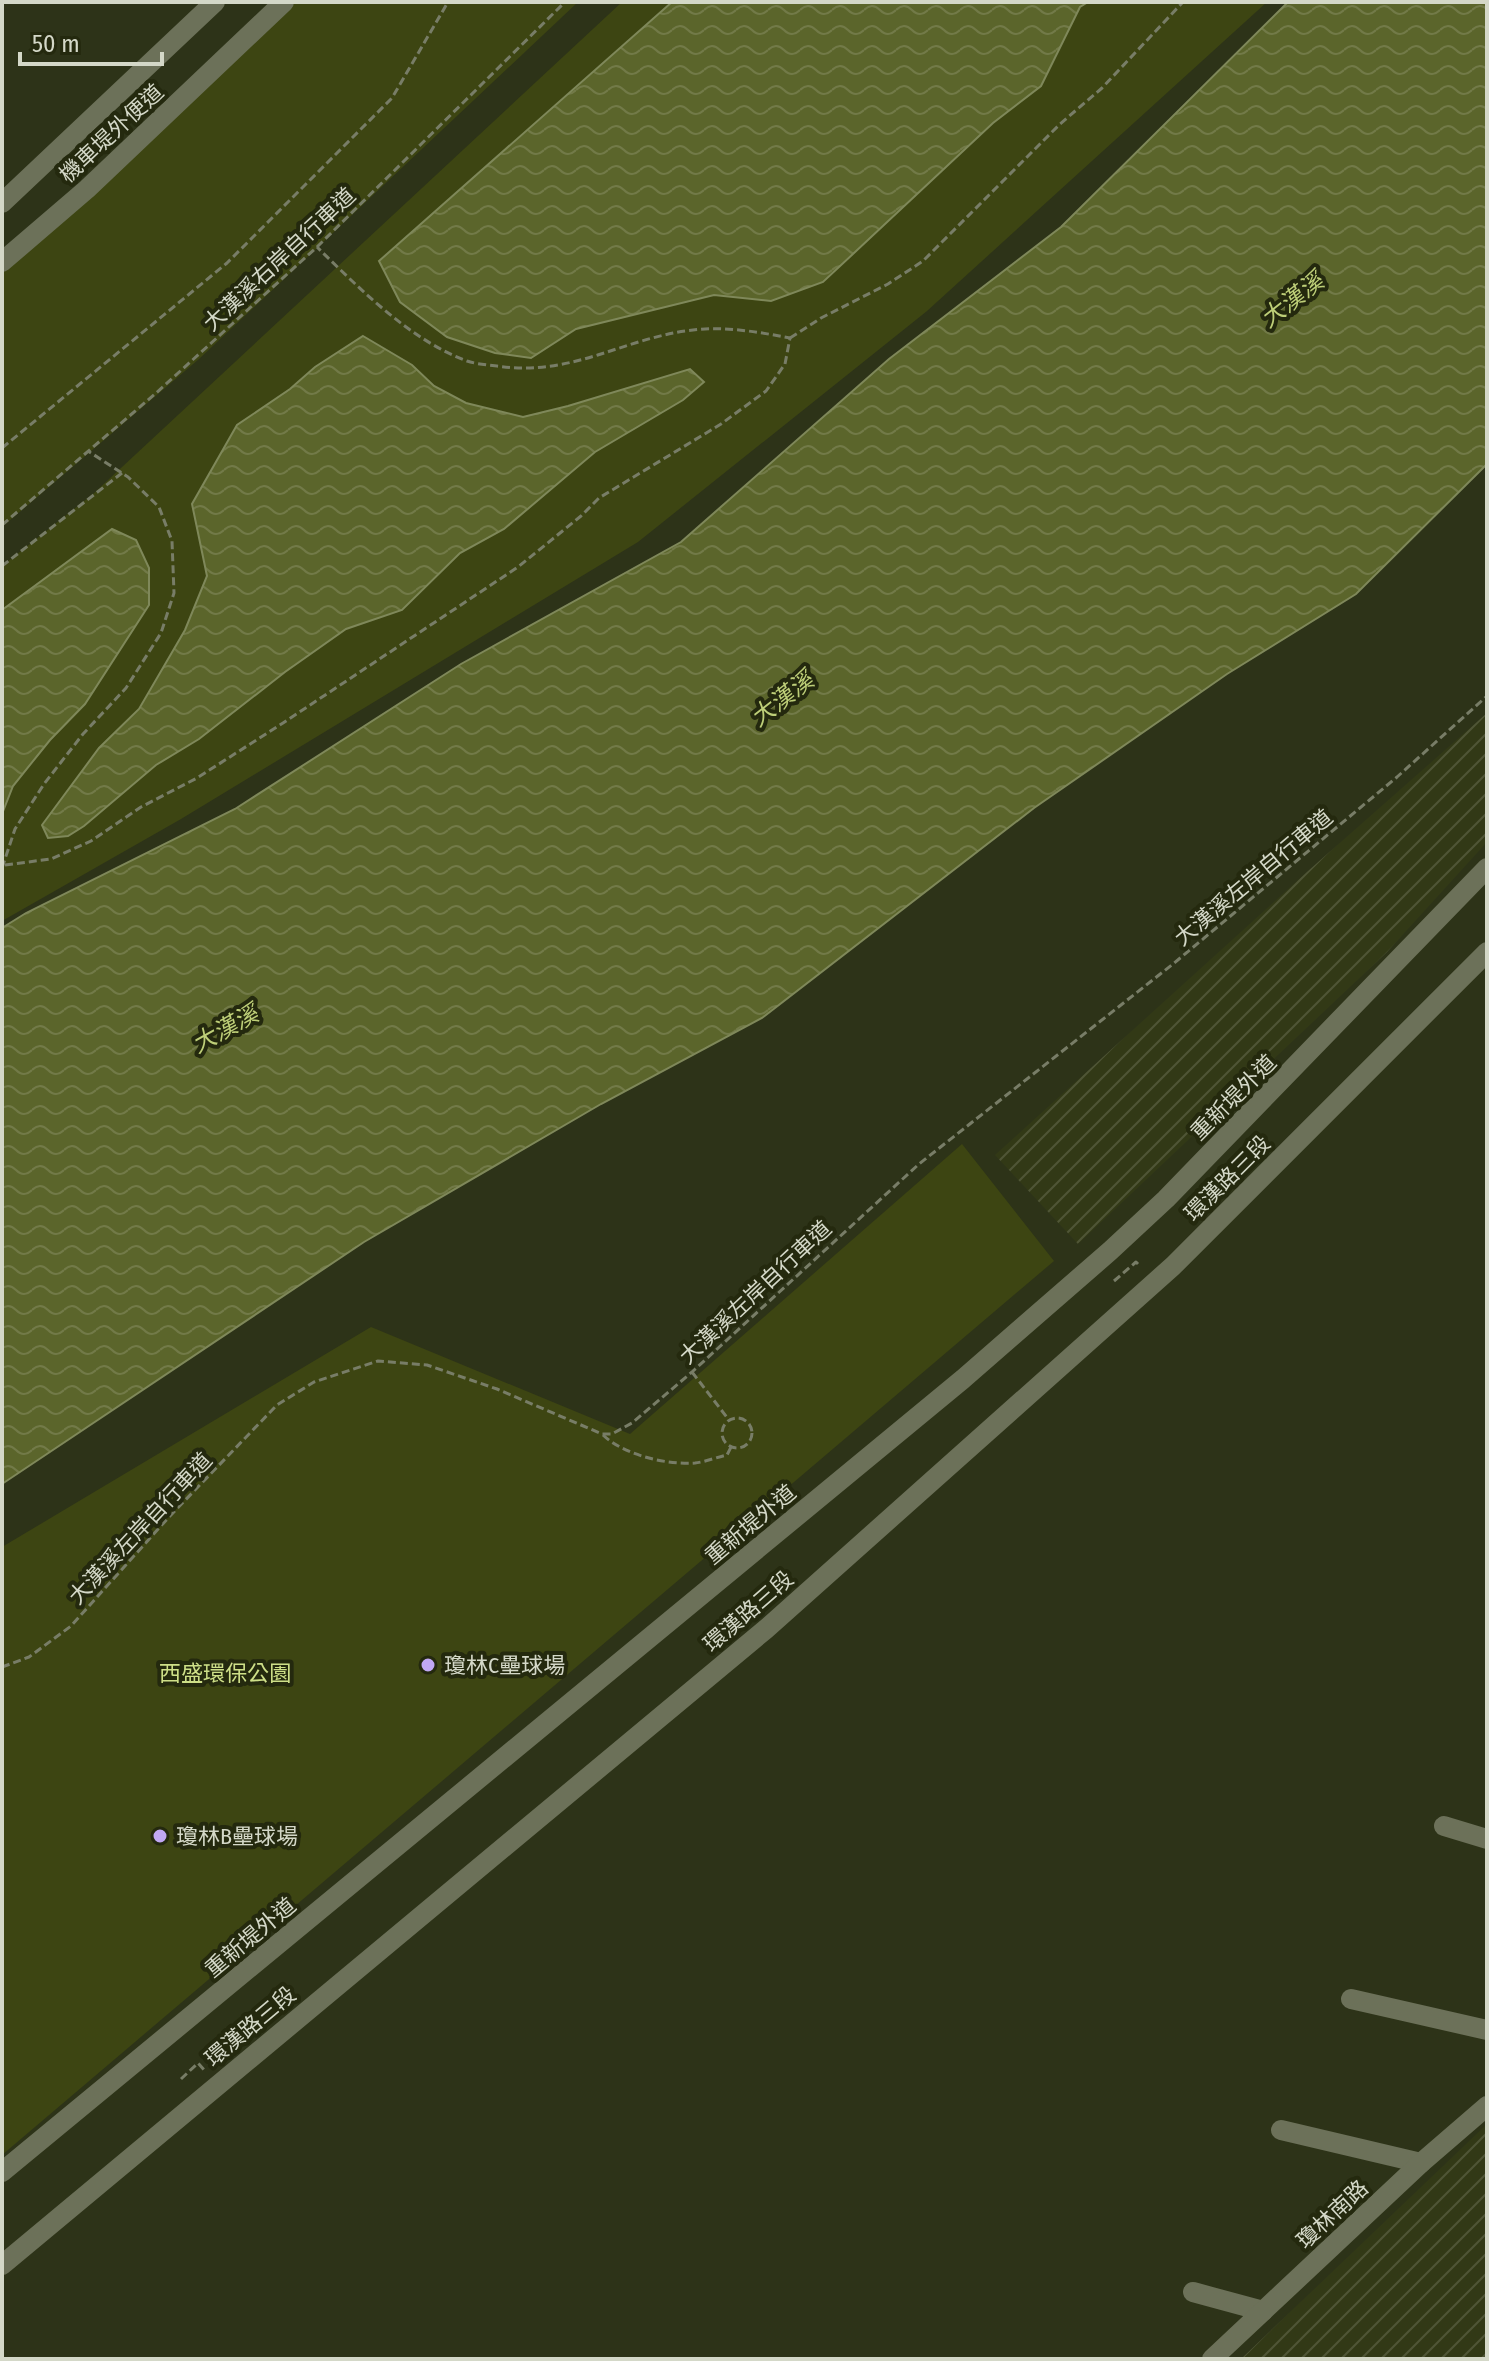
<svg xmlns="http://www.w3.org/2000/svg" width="1489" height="2361" viewBox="0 0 1489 2361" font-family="'Fira Sans Condensed','Noto Sans TC',sans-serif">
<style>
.industrial{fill:url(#industrial-furrows)}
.park{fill:#3d4512}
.water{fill:url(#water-waves);stroke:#7f885a;stroke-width:2}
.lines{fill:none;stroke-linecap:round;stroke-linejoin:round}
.path{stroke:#787d67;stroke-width:3;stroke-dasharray:8 4;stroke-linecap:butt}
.minor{stroke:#6c7159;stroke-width:20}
.poi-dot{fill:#c1a8f3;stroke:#24290e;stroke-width:3}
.labels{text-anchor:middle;stroke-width:8;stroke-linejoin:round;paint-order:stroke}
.street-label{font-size:22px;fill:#d4d8c8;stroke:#24290e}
.poi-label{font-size:22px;fill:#d4d8c8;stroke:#24290e;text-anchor:start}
.park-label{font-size:22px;fill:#cedf88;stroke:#24290e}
.water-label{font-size:24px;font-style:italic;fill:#becf78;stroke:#24290e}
</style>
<defs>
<pattern id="industrial-furrows" width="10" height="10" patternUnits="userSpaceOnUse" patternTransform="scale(2)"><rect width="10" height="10" fill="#323916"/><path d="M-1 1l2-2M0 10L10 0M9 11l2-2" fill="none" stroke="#4f5536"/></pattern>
<pattern id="water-waves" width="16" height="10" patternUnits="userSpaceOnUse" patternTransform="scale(2)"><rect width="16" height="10" fill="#5b652b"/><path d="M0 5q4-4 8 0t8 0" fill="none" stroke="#727a48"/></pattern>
</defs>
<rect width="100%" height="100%" fill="#2d3318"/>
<g class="industrial">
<path d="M 1487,713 L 1487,842 L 1387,952 L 1078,1244 L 995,1155 L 1308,871 Z"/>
<path d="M 1487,2124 L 1487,2359 L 1241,2359 Z"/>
</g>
<g class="park">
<path d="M 276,2 L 578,2 L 199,359 L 2,527 L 2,262 Z"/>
<path d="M 622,2 L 1267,2 L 927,311 L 638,542 L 181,819 L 2,921 L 2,566 L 93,494 Z"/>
<path d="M 962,1144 L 1054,1261 L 2,2155 L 2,1547 L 371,1327 L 630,1434 Z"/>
</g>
<g class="water">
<path d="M 672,2 L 1088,2 L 1080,7 L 1041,86 L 993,123 L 823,282 L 771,301 L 714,295 L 576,329 L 531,358 L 495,353 L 447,337 L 400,302 L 379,261 Z"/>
<path d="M 1288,2 L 1487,2 L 1487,464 L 1356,594 L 1227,674 L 1034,808 L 762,1018 L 601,1104 L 364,1242 L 2,1484 L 2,928 L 26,913 L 235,809 L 461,664 L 681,542 L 889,359 L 1061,227 Z"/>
<path d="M 363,336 L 412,365 L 434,386 L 466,403 L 523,417 L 568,406 L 690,369 L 704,382 L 683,400 L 595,452 L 504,529 L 460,553 L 402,610 L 346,629 L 285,672 L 199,739 L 156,765 L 84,826 L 68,836 L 48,838 L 42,825 L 99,748 L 139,709 L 185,630 L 207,576 L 192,504 L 237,425 L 290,389 L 315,367 Z"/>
<path d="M 112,529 L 136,540 L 149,568 L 149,605 L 85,704 L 50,740 L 13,786 L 2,814 L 2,610 Z"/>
</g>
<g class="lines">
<g class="path">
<path d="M 790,338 L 821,318 L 888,284 L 923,261 L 1060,124 L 1102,88 L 1183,2"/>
<path d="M 2,448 L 227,263 L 392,98 L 448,2"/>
<path d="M 2,525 L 155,394 L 317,247 L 565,2"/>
<path d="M 2,566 L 122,473"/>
<path d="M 5,865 L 51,859 L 91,841 L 141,807 L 197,778 L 283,723 L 518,567 L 581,516 L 599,498 L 721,424 L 766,391 L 785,364 L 790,338 C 759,332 724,326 693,330 C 622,338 574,377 497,366 C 487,365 476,364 467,361 C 410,340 360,289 317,247"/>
<path d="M 2,868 L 15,829 L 44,784 L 83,734 L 126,688 L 161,633 L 174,593 L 172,541 L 159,507 L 128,477 L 88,451"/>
<path d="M 1114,1281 L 1136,1262 L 1138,1264"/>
<path d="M 692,1372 L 729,1420"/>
<circle cx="737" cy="1433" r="15"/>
<path d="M 603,1435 C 624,1455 666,1465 695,1463 C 705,1462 717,1457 727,1455 L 731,1447"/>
<path d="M 2,1667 L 29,1657 L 71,1626 L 169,1517 L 277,1405 L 314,1382 L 378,1361 L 427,1365 L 497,1389 L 602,1434 L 612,1434 L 632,1423 L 692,1372 L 919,1164 L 1173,964 L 1397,777 L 1487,696"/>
<path d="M 181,2079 L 198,2063 L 206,2072"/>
</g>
<g class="minor">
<path d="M 2,203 L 215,2"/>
<path d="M 2,262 L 87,189 L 284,2"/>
<path d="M 1444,1826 L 1487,1839"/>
<path d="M 1351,1999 L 1487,2030"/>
<path d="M 1281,2130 L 1421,2163"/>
<path d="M 2,2172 L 963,1379 L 1110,1251 L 1166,1199 L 1487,868"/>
<path d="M 2,2265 L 766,1629 L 1173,1266 L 1487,952"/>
<path d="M 1193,2292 L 1263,2311"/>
<path d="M 1212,2359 L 1421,2163 L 1487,2106"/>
</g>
</g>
<g class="poi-dot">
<circle cx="428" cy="1665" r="8"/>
<circle cx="160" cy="1836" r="8"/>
</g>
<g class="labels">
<g class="street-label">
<text transform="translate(111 133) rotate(-43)" y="8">機車堤外便道</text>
<text transform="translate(279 259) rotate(-43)" y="8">大漢溪右岸自行車道</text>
<text transform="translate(1253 877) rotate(-40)" y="8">大漢溪左岸自行車道</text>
<text transform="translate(1233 1097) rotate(-45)" y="8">重新堤外道</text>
<text transform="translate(1227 1178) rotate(-45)" y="8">環漢路三段</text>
<text transform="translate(755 1292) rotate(-43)" y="8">大漢溪左岸自行車道</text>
<text transform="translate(750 1524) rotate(-40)" y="8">重新堤外道</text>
<text transform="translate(140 1528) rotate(-47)" y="8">大漢溪左岸自行車道</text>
<text transform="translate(748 1611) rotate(-41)" y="8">環漢路三段</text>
<text transform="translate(250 1937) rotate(-40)" y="8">重新堤外道</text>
<text transform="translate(250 2026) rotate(-40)" y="8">環漢路三段</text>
<text transform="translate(1332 2214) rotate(-43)" y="8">瓊林南路</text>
</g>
<g class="poi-label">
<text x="444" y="1673">瓊林C壘球場</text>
<text x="176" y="1844">瓊林B壘球場</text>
</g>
<g class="park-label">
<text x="225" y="1681">西盛環保公園</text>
</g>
<g class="water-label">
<text transform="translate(1292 300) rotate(-38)" y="8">大漢溪</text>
<text transform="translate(782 699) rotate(-38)" y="8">大漢溪</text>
<text transform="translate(225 1029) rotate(-29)" y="8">大漢溪</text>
</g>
</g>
<rect width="1489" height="2361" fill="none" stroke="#d4d8c8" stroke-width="8"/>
<path d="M20 52v12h142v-12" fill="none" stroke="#d4d8c8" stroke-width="4"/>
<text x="32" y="52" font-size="24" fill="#d4d8c8" stroke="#24290e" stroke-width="6" paint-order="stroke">50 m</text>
</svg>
